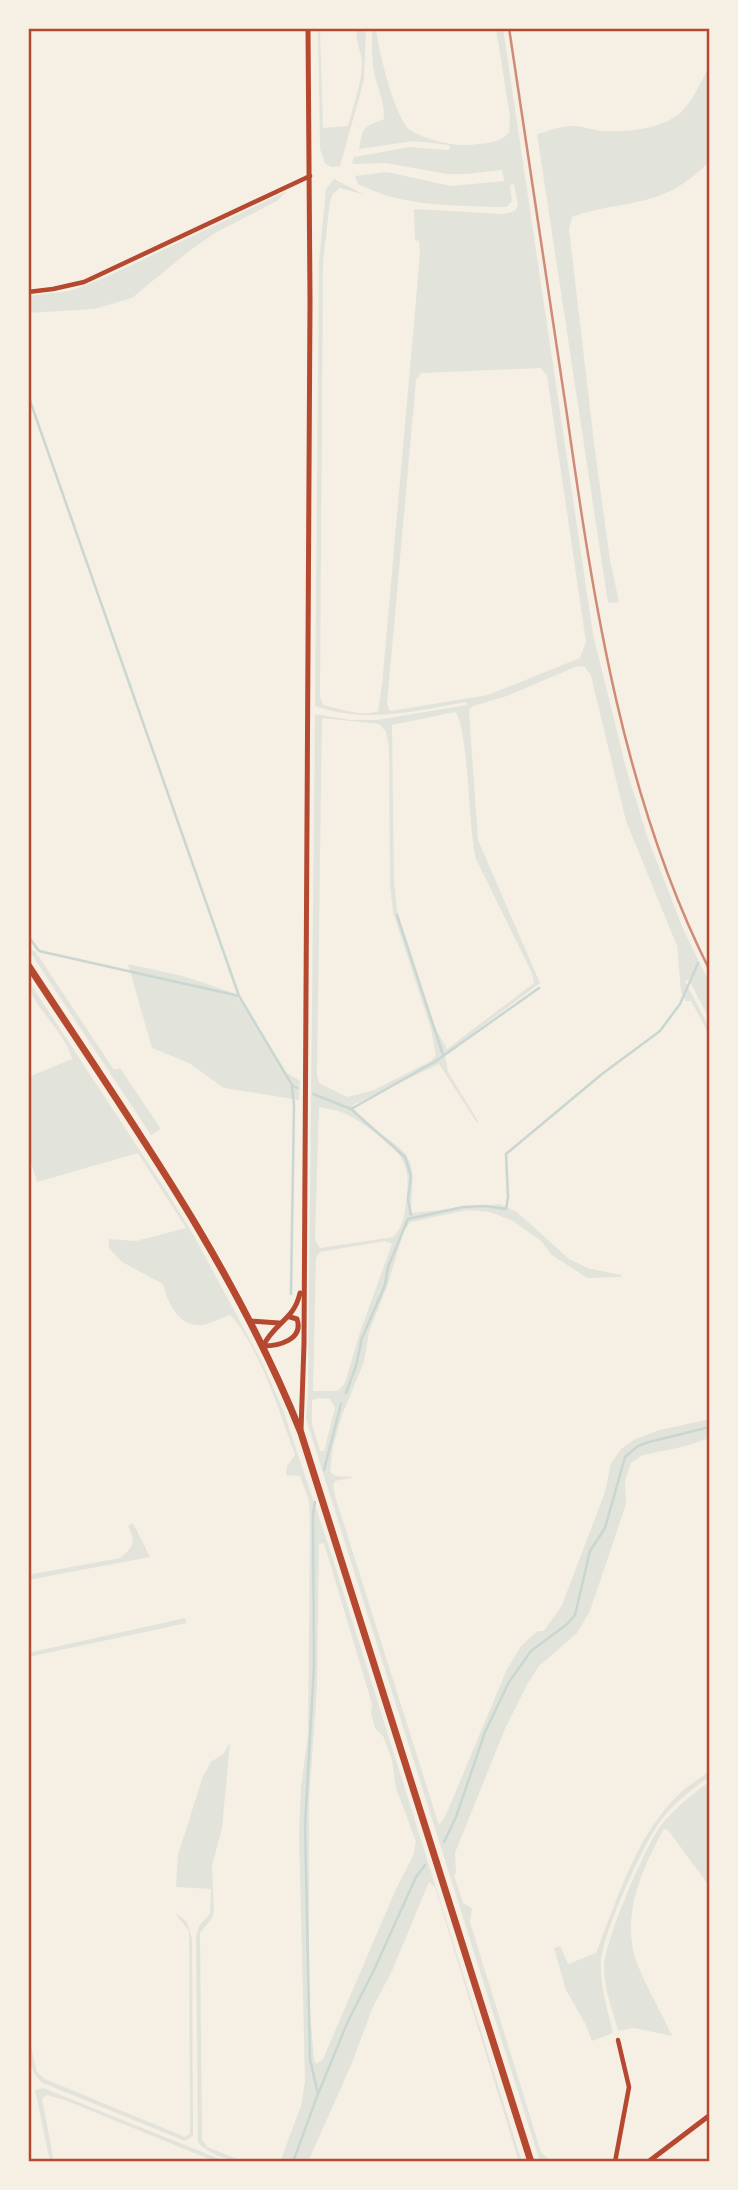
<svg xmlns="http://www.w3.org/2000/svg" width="738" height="2190" viewBox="0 0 738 2190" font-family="Raleway,sans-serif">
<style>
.green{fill:#e2e4dc;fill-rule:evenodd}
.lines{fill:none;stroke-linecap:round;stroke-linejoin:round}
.stream{stroke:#c9d6d2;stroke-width:2.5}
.minor{stroke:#b5482f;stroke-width:4.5}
.tertiary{stroke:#b5482f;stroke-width:5}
.primary{stroke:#b5482f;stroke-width:7}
.rail{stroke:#cf8b77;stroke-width:2.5}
.neatline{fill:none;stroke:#b5482f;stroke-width:2.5}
</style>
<rect width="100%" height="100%" fill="#f6efe4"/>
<g class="green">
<path d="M 318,28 L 320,28 L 323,128 L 348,126 C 353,106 361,86 362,65 C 363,51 353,42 358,28 L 366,28 L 364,80 L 340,166 L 331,167 L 325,163 L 320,149 Z"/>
<path d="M 372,28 L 376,28 C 378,50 393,108 406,126 C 415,138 456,147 470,145 C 484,143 500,144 509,132 L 510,117 L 496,28 L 503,28 L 593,634 L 626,768 L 648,839 L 684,931 L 710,984 L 710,1020 L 689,980 L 685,981 L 710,1029 L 710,1036 L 691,1001 L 686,1001 L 681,992 L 677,946 L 626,821 L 591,676 L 584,666 L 575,667 L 507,696 L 473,706 L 469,711 L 478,840 L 540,983 L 445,1054 L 448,1072 L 478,1121 L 477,1123 L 439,1064 L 353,1105 C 362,1130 395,1136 408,1158 C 416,1174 411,1196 411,1213 L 500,1204 L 517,1212 L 569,1259 L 588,1268 L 621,1275 L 621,1277 L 587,1278 L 552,1255 L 541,1241 L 513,1221 L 490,1212 L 467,1210 L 411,1222 L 404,1230 L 388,1284 L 369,1332 L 364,1362 L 342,1415 L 333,1446 L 330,1472 L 336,1476 L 355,1477 L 335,1481 L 333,1486 L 336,1499 L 439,1825 L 445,1817 L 507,1669 L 522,1645 L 538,1631 L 544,1631 L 562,1605 L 605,1492 L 611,1463 L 621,1449 L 635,1439 L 660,1430 L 710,1419 L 710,1438 L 682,1447 L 643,1455 L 631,1463 L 625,1480 L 626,1504 L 590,1611 L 577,1633 L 539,1666 L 528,1683 L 505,1729 L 455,1853 L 456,1873 L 454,1875 L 463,1903 L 472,1908 L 470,1922 L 541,2152 L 552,2162 L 540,2162 L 306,1419 L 308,1393 L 315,714 L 350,720 L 377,720 L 467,705 L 466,702 C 414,711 367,724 315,706 L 319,261 L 326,189 L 334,179 L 365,195 L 340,188 L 333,194 L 330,201 L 323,262 L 320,697 L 323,705 C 340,709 362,717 378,711 L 382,685 L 420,254 L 419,241 L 415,240 L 414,209 L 504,214 L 515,211 L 518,205 L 514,184 L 510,185 L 512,201 L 507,207 L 498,207 C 449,205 403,207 358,184 L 355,176 L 387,172 L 451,186 L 504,181 L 502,170 L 465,174 L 448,174 L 385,163 L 355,164 L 352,163 L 354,157 L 410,147 L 447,150 L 451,149 L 449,145 L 414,141 L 359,149 C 363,127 363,127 384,119 C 384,102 380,95 376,80 C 371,63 372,45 372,28 ZM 541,368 L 547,376 L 586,642 L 580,658 L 488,695 L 390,711 L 387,704 L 416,380 L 421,373 ZM 455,712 C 469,727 468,829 476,859 L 532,973 L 534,983 L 447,1049 L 431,1020 L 397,911 L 394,880 L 392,725 ZM 322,718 L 379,724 L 386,732 L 389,748 L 390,886 L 393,912 L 431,1029 L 436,1055 L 431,1061 L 374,1090 L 347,1097 L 319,1083 L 317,1074 ZM 319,1107 C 327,1109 338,1110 346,1114 C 362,1122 398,1147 404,1163 C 409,1175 408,1189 406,1202 C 405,1215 403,1227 393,1237 L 320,1248 L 315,1240 ZM 385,1241 L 392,1244 L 360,1332 L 345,1383 L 338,1391 L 313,1391 L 316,1258 L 320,1252 ZM 319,1398 L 330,1399 L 335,1408 L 324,1451 L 320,1451 L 312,1424 L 312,1400 Z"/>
<path d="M 710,64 L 710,161 C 695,176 677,190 656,197 C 628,206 600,206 572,217 L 569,229 L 595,451 L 610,560 L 619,602 L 608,603 L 537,134 C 550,131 561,125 574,126 C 583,126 592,130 601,131 C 626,132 658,130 679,114 C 693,102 702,80 710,64 Z"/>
<path d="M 287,191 L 277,201 L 215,233 L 189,251 L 132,298 L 94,309 L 28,313 L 28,296 L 70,291 L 104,278 Z"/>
<path d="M 28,949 L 35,951 L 114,1070 L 120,1068 L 161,1129 L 151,1135 Z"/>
<path d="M 128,964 L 183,976 L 234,993 L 249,1013 L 263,1038 L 287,1073 L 300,1081 L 299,1100 L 224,1088 L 189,1063 L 152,1048 Z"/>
<path d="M 28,980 L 167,1192 L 194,1236 L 262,1362 L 283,1410 L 331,1553 L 522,2162 L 518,2159 L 435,1887 L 429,1882 L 392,1971 L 372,2009 L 352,2063 L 308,2162 L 280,2162 L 301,2106 L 305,2081 L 299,1832 L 301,1786 L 308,1736 L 310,1526 L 309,1501 L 300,1476 L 286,1475 L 287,1466 L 295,1455 C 282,1417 257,1342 230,1315 C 222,1318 212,1323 203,1325 C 179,1328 167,1302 163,1284 L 122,1262 L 109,1248 L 109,1239 L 136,1241 L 186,1228 L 138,1153 L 37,1182 L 28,1153 L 28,1077 L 72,1059 C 66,1031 28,1004 28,980 ZM 324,1543 L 372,1704 L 371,1713 L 375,1728 L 383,1736 L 392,1760 L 396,1788 L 416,1842 L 413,1856 L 396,1889 L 323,2059 L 316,2064 L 314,2060 L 309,1999 L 309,1799 L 317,1688 L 319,1544 Z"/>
<path d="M 133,1523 L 150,1557 L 28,1580 L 28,1575 L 120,1558 C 134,1547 136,1542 128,1526 Z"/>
<path d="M 185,1618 L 187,1623 L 28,1657 L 28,1653 Z"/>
<path d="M 230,1743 L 222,1828 L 212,1866 L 214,1911 L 212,1918 L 200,1933 L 202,2139 L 207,2147 L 245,2162 C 231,2162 206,2153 198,2142 L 196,1937 L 199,1926 L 210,1914 L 211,1889 L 176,1887 L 178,1855 L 203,1776 L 211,1762 L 224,1753 Z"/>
<path d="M 710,1771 L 710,1776 C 693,1789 675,1802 662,1819 C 644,1841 601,1937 601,1963 C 600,1987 608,2010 613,2033 L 592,2041 L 586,2025 L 566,1990 L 554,1948 L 560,1946 L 568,1964 L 596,1953 C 617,1900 635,1839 675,1798 C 685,1787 699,1779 710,1771 Z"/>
<path d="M 710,1781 L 710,1887 L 668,1830 L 664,1829 C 642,1868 620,1918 637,1963 C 646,1987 661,2011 672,2036 L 634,2028 L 618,2031 C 613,2011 604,1989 604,1968 C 604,1942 645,1846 662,1824 C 676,1807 693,1794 710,1781 Z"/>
<path d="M 175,1913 L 187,1922 L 192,1939 L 193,2136 L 185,2141 L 43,2083 C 28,2071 28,2053 28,2035 L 37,2072 L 45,2079 L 185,2137 L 190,2134 L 189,1931 Z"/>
<path d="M 43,2088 L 227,2162 L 216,2162 L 65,2100 L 46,2095 L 42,2099 L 54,2162 L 50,2162 L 35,2090 Z"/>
</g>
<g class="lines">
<g class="stream">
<path d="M 28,395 L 239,996 L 292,1085 L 297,1088"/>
<path d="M 397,915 L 443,1055"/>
<path d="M 28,936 L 39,951 L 239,996"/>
<path d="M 313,1094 L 351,1109 L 405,1157 L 411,1176 L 408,1199 L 411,1215"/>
<path d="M 351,1109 L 436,1061 L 539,988"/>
<path d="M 291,1294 L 294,1105 L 292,1087"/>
<path d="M 346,1393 L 356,1366 L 362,1338 L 385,1285 L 388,1267 L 408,1219 L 463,1207 L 485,1206 L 506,1209 L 508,1197 L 506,1154 L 602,1074 L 660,1031 L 680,1004 L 698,963"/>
<path d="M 324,1470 L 341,1404"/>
<path d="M 315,1502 L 313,1514 L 314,1666 L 305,1825 L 310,2059 L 318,2094"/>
<path d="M 444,1842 L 456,1817 L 485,1732 L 509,1682 L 531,1651 L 566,1625 L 575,1615 L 590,1551 L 605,1528 L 625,1457 L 638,1446 L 649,1442 L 710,1427"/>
<path d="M 293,2162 L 318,2094 L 348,2021 L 374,1970 L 416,1877 L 425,1865"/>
</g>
<g class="minor">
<path d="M 28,292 L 53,289 L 84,282 L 310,176"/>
<path d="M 615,2162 L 629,2087 L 618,2040"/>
</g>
<g class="tertiary">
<path d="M 290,1317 L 297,1319 C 304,1340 278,1346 263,1346 C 275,1322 294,1320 300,1293"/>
<path d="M 250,1321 L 279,1323"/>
<path d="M 301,1430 L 304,1344 L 310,301 L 308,28"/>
<path d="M 648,2162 L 710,2115"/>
</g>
<path class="primary" d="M 28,965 C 127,1116 234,1265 301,1433 L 531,2162"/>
<path class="rail" d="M 509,28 C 528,157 548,286 567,415 C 594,604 623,798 710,971"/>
</g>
<rect width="738" height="2190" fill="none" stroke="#f6efe4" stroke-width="60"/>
<rect x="30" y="30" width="678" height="2130" class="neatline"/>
</svg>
